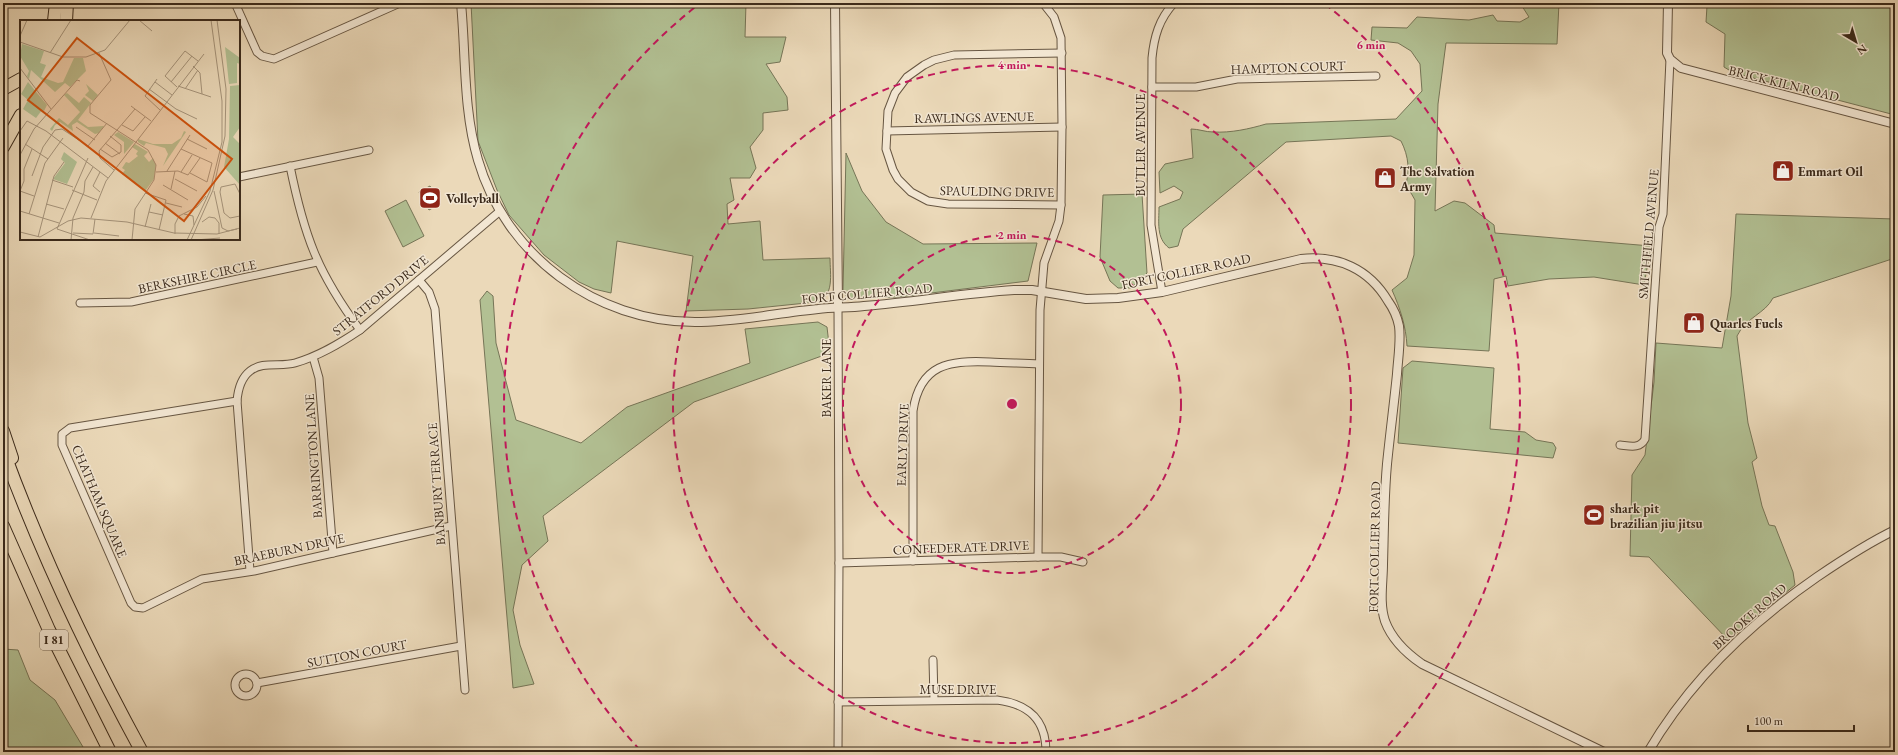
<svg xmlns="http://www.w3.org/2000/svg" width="1898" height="755" viewBox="0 0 1898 755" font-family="'EB Garamond',serif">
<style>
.green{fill:#b2c093;stroke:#767557}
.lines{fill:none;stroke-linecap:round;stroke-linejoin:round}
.minor-casing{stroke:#675642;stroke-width:9}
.tertiary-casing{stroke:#675642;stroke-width:10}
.motorway-casing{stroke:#3b2a1b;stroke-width:14}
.minor{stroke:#f2e6d2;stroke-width:7}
.tertiary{stroke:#f2e6d2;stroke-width:8}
.motorway{stroke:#ebd9b9;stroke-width:12}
.ring{fill:none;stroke:#c2185b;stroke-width:2;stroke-dasharray:7 5}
.labels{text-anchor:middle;stroke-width:3;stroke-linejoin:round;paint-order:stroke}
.shield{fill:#f2e6d2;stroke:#726252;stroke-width:1}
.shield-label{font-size:12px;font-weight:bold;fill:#3b2a1b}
.street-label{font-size:13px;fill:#3b2a1b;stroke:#f2e6d2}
.poi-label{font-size:13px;font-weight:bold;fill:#3b2a1b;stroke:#f2e6d2;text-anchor:start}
.inset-road{fill:none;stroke:#a5937a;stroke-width:1}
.view{fill:#ce520e;fill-opacity:0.15;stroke:#ce520e;stroke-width:2}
.inset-edge{fill:none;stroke:#3b2a1b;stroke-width:2}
.centre{fill:#c2185b;stroke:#f2e6d2;stroke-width:2}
.ring-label{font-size:12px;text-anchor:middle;font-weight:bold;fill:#c2185b;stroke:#f2e6d2;stroke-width:3;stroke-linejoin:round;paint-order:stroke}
</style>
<rect width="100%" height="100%" fill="#ebd9b9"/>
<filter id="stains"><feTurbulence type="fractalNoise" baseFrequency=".005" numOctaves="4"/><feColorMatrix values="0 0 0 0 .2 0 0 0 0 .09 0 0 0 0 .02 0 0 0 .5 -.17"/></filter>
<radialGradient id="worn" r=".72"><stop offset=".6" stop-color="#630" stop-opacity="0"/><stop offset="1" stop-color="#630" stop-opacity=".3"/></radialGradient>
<g class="green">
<path d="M 471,3 L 746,3 L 745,37 L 786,37 L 780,62 L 766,64 L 787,97 L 788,110 L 763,113 L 763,130 L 750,147 L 756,168 L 750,178 L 730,178 L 734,200 L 727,204 L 728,224 L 760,221 L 763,260 L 830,258 C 830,274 835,297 816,302 L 748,309 L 686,311 L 693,256 L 617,241 L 611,293 L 594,289 L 579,282 L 544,255 L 509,215 L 497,190 L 478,141 Z"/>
<path d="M 1520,3 L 1559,3 L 1557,44 L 1446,43 L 1438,104 L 1435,211 L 1454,201 L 1465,203 L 1494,225 L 1495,233 L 1651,246 L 1644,285 L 1594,277 L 1549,279 L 1508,286 L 1506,276 L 1494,279 L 1489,351 L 1407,346 C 1406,326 1400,308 1392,290 L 1407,278 L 1414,255 L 1415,200 L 1411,193 L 1405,188 C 1410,171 1409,157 1401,141 L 1391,136 L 1286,142 L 1183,229 L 1178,246 L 1169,248 C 1156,238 1159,222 1159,207 L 1180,199 L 1183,192 L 1174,186 L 1160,193 L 1159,172 L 1165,164 L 1193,158 L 1191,129 C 1199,129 1205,132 1213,132 C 1231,133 1249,129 1266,124 L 1396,119 L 1422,91 L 1420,64 L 1411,51 L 1398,43 L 1371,40 L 1372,27 L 1407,28 L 1417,17 L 1469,20 L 1493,15 L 1497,21 L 1520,22 L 1529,17 Z"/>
<path d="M 1734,3 L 1895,3 L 1895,115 L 1734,73 L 1724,67 L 1725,34 L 1706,22 L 1707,6 L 1733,7 Z"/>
<path d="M 846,153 L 862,191 L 886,222 L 923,244 L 1037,243 L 1028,281 L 899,297 L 847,298 L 843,290 Z"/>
<path d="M 430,186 L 440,204 L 429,210 L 419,192 Z"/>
<path d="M 1142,194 L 1147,273 L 1131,288 L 1118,288 L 1110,281 L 1100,257 L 1103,195 Z"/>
<path d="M 406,200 L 424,236 L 403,247 L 385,211 Z"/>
<path d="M 1736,214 L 1895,219 L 1895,258 L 1773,298 C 1765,314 1746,317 1737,336 L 1748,423 L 1757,458 L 1752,462 L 1762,506 L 1769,525 L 1775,526 L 1793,572 L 1795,585 L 1728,640 L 1649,557 L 1630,556 L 1632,475 L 1645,455 L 1654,382 L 1656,343 L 1722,348 L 1731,296 Z"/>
<path d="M 487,291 L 493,296 L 496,343 L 516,420 L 581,443 L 627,407 L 750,363 L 745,329 L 818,322 L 827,327 L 830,353 L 694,402 L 543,516 L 548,541 L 522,565 L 513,610 L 520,645 L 534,684 L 513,688 L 480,300 Z"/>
<path d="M 1412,361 L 1494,368 L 1490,429 L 1525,432 L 1536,440 L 1553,443 L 1556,448 L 1553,458 L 1398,443 L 1403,368 Z"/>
<path d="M 3,649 L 18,650 L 30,680 L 55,700 L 86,752 L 3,752 Z"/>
</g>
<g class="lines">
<g class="minor-casing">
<g id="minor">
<path d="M 235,3 L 257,52 L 262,56 L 274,59 L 400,3"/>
<path d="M 1152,87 L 1196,87 L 1237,79 L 1376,76"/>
<path d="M 887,131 L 1062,127"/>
<path d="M 290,166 C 304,235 317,272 360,330"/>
<path d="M 239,177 L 369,150"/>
<path d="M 1061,205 L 948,204 L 928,201 L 911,192 L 898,179 L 893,170 L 886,149 L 888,111 L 895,93 L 907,77 L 924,65 L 934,60 L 954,55 L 1062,53"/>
<path d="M 419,280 L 429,292 L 435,309 L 465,690"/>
<path d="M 1162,292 L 1151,225 L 1152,58 C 1154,37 1159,19 1174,3"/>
<path d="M 80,303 L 131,302 L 317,262"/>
<path d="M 838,307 L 839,563 L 838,752"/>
<path d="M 313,357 L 319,378 L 333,553"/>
<path d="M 237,401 L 70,428 L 62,434 L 62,445 L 131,603 L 135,607 L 143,608 L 202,579 L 254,571 L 451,526"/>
<path d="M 1620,445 C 1630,446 1640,449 1645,439 L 1659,227 L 1663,214 L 1670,59"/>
<path d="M 1038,557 L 1040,310 L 1044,263 L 1059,221 L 1061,205 L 1062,127 L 1061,38 L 1054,17 L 1043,3"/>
<path d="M 913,561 L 913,411 C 920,364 949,360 990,362 C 1006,363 1023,363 1039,364"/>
<path d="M 839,563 L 1038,557 L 1061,557 L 1083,562"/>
<path d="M 250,571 L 237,401 C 238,389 241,378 250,371 C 262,361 281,367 295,363 C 319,356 339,344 360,330 L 500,211"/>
<path d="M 933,660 L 934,700"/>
<circle cx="246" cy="685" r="11"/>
<path d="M 257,683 L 461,646"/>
<path d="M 838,702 L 997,700 C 1028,704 1046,719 1046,752"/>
</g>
</g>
<g class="tertiary-casing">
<g id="tertiary">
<path d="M 461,3 C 466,55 463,110 478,160 C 506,256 596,322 695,322 C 736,322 777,313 818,309 C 833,307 849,308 864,306 C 915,302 964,293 1014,290 L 1032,290 L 1086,299 L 1118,298 L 1162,292 L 1301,259 C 1338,255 1369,269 1388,301 C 1393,308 1397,316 1399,326 C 1401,341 1398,358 1397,374 C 1394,404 1390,434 1387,464 C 1384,497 1384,531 1383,564 C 1383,582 1379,603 1385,621 C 1392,640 1406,653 1422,664 L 1604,752"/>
<path d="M 835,3 L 838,307"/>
<path d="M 1668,3 L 1667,53 L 1670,59 L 1681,68 L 1895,124"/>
<path d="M 1648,752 C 1690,680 1749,624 1817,577 C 1842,560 1868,543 1895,530"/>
</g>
</g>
<g class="motorway-casing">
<g id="motorway">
<path d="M 54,21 L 56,3"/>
<path d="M 66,21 L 67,3"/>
<path d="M 3,89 L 21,79"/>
<path d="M 3,147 L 21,115"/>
<path d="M 3,431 L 12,458"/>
<path d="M 3,450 C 41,554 89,655 142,752"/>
<path d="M 3,526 L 49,630 L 110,752"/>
</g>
</g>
<use href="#minor" class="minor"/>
<use href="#tertiary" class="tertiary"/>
<use href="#motorway" class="motorway"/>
</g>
<g class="ring">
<circle cx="1012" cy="404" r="169"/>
<circle cx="1012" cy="404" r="339"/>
<path d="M640 750A508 508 0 0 1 699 4M1325 4A508 508 0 0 1 1384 750"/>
</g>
<defs>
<g id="shop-square" transform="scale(1.15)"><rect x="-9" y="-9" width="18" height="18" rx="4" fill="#8f2418" stroke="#f2e6d2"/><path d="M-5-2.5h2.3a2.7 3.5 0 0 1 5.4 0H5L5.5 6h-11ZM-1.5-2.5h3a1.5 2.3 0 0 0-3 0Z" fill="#fff"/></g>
<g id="stadium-square" transform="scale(1.15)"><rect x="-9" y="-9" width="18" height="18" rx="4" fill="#8f2418" stroke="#f2e6d2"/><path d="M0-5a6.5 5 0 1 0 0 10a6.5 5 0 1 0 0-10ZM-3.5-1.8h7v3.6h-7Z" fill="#fff"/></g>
</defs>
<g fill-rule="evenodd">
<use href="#shop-square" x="1783" y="171"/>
<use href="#shop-square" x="1385" y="178"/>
<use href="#stadium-square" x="430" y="198"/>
<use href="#shop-square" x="1694" y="323"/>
<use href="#stadium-square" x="1594" y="515"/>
</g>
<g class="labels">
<rect class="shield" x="40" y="630" width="28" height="20" rx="3"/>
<g class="shield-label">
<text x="54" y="644">I 81</text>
</g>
<g class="street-label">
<text transform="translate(1288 67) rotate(-2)" y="5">HAMPTON COURT</text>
<text transform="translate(1784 83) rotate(14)" y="5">BRICK KILN ROAD</text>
<text transform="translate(974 117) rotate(-1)" y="5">RAWLINGS AVENUE</text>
<text transform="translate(1140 145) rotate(-90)" y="5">BUTLER AVENUE</text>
<text transform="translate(997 191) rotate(1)" y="5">SPAULDING DRIVE</text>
<text transform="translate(1648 234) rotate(-85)" y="5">SMITHFIELD AVENUE</text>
<text transform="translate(1186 271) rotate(-12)" y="5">FORT COLLIER ROAD</text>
<text transform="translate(197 276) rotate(-12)" y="5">BERKSHIRE CIRCLE</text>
<text transform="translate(867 293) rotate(-5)" y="5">FORT COLLIER ROAD</text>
<text transform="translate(380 295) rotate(-39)" y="5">STRATFORD DRIVE</text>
<text transform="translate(826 378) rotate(-90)" y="5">BAKER LANE</text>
<text transform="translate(902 445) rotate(-88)" y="5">EARLY DRIVE</text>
<text transform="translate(313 456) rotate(-94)" y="5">BARRINGTON LANE</text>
<text transform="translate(436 484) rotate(-94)" y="5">BANBURY TERRACE</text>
<text transform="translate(100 501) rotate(67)" y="5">CHATHAM SQUARE</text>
<text transform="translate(961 547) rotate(-2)" y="5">CONFEDERATE DRIVE</text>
<text transform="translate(1374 547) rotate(-89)" y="5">FORT COLLIER ROAD</text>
<text transform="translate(289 549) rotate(-12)" y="5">BRAEBURN DRIVE</text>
<text transform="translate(1749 616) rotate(-41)" y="5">BROOKE ROAD</text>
<text transform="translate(357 653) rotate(-11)" y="5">SUTTON COURT</text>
<text x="958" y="694">MUSE DRIVE</text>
</g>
<g class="poi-label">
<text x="1400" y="176">The Salvation<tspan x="1400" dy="15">Army</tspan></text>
<text x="1798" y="176">Emmart Oil</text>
<text x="446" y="203">Volleyball</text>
<text x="1710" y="328">Quarles Fuels</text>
<text x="1610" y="513">shark pit<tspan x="1610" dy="15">brazilian jiu jitsu</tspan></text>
</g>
</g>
<g transform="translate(20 20)">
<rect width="220" height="220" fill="#ebd9b9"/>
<path d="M 2,24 L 24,31 L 20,43 L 26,45 L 21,57 L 38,63 L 43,62 L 54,38 L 63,38 L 66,51 L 50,67 L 45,63 L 35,72 L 11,50 L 9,59 L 7,56 L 9,51 L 0,36 ZM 205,27 L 220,38 L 220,44 L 217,43 L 217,63 L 209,64 ZM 8,62 L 27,85 L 24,91 L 22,90 L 16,98 L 3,89 L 8,80 L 1,74 ZM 66,64 L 78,75 L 73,81 L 65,75 L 69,71 ZM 220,65 L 220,107 L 213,117 L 220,124 L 220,165 L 204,147 L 209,119 L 210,66 ZM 47,73 L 59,83 L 64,77 L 71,83 L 58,100 L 68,107 L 84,106 L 79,113 L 75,114 L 57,102 L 52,105 L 53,111 L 40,102 L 35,105 L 32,111 L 30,109 L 39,98 L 48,105 L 60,92 L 44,75 ZM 164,111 L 166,112 L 143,146 L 148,134 L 145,128 L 126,123 L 124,126 L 118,122 L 118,119 L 133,124 L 152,124 L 161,118 ZM 98,112 L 114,122 L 104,134 L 104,122 L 94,115 ZM 115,124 L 128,132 L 124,136 L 129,142 L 133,138 L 136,145 L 134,159 L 125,171 L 102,154 L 105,150 L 102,148 L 106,142 L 109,143 L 118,136 L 116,134 L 118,131 L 112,127 ZM 44,132 L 57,142 L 47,164 L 33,159 L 45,143 L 41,139 Z" fill="#b2c093"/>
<path class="inset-road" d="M 119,0 L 132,11M 0,16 L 7,0M 0,22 L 43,37 L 66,37 L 85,30 L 110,0M 30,33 L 51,0M 79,33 L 91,60 L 70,85 L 70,93 L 128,130 L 136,145 L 134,160 L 115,189 L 112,220M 173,46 L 180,53 L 182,74M 0,48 L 31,89M 137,59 L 125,76 L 140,90M 135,62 L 152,75M 151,62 L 172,36M 158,66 L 191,77M 157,67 L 145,56 L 165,31 L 178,41M 129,69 L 156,89 L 177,99M 165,69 L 178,50M 111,86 L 131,101M 102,105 L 113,111 L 125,97M 56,107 L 75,120M 0,111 L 7,101 L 26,111 L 88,158M 167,119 L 187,129M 85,123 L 100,134M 5,124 L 28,139M 80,129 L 92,137 L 101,132 L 101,125 L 90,116M 161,129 L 192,143 L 187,162 L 170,153M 0,135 L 14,109 L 57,60 L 60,61M 68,138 L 37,209 L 70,220M 94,150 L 80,138 L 79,131 L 115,89M 147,151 L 170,115M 136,152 L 158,151 L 168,155 L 180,138M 161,152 L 172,135M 12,156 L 23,127 L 35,110 L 42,109 L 68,126 L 87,103M 155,159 L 177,171M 32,160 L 53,167M 143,165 L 168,180M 151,169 L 155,151M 52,170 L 77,180M 0,171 L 4,161 L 4,149 L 12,129M 0,171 L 14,176M 194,171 L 202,208 L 208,211 L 217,209M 80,172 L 73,166 L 80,152M 125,173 L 146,180 L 139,210M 220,174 L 215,164 L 201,167 L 200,172 L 204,193 L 210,198 L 220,196M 146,183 L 162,187M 26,184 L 44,189M 0,191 L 39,203M 129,192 L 143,195M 9,194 L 25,143 L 43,118M 164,194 L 173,196 L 174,205M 71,198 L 86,161 L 184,34M 182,202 L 189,197 L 195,198 L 199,203 L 199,214M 125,207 L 131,184M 0,212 L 20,217 L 48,201 L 61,198 L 107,202 L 154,213M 53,213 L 73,214 L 75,199M 74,213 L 99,216M 154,213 L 197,214 L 220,208M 155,214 L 155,204 L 159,196 L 177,187 L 186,176M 18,217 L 34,156 L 44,142M 51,220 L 53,198 L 64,172 L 65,161 L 73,147M 167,220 L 190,171 L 202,122 L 202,81 L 191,0M 171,220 L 193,170 L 205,116 L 206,69 L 197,0M 175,220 L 200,218"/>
<path class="view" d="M 57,18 L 212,139 L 164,201 L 8,80 Z"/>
<rect width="220" height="220" class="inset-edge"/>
</g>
<circle cx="1012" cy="404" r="6" class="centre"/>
<g class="ring-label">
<text x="1371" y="49">6 min</text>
<text x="1012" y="69">4 min</text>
<text x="1012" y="239">2 min</text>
</g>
<rect width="1898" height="755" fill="none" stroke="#ebd9b9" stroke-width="16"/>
<rect x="4" y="4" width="1890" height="747" fill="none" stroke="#3b2a1b" stroke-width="2"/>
<rect x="8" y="8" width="1882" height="739" fill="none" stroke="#3b2a1b"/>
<g transform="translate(1856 42) rotate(142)" stroke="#f2e6d2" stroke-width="3" paint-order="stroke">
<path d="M0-3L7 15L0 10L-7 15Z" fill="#3b2a1b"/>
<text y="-6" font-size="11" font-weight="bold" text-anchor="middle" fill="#3b2a1b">N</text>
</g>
<path d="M1748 725v6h106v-6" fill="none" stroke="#3b2a1b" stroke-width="2"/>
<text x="1754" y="725" font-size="12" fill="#3b2a1b" stroke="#f2e6d2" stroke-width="3" paint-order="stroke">100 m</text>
<rect width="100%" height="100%" filter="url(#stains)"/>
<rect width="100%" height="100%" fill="url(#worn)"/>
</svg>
